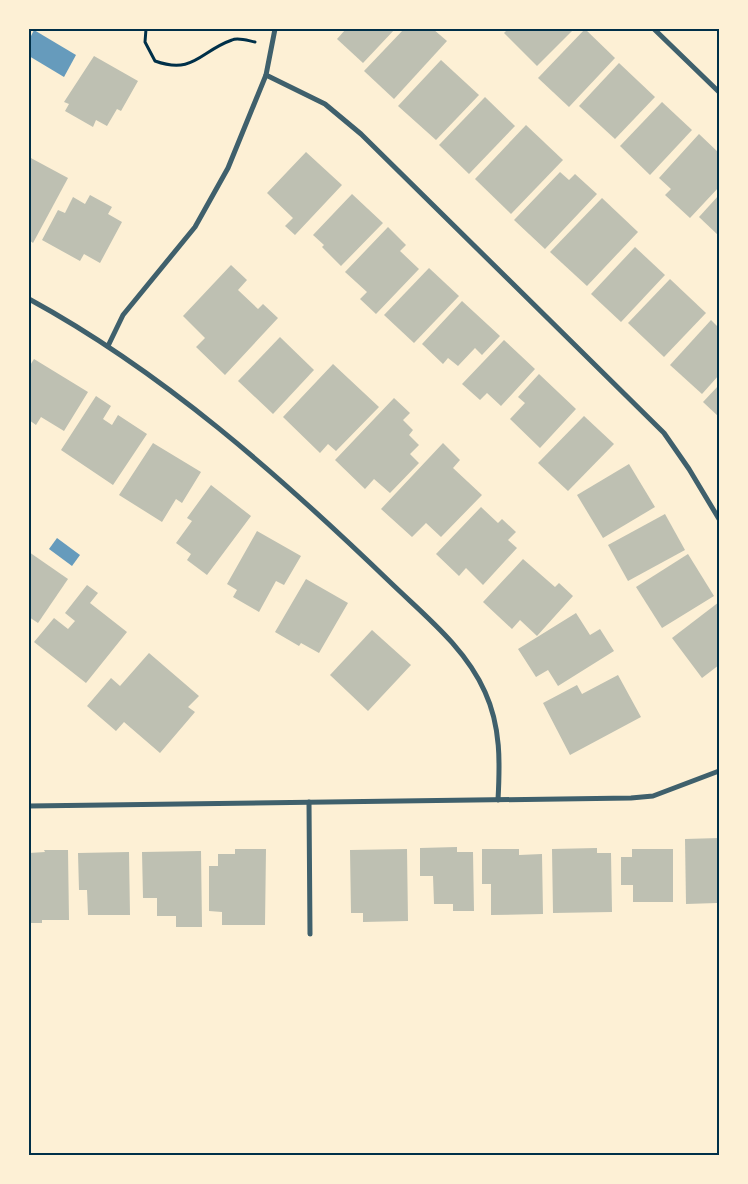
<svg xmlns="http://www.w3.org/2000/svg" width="748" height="1184" viewBox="0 0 748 1184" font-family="'DM Sans',sans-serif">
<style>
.water{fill:#669bbc}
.building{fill:#bec0b2}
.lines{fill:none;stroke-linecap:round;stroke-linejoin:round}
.path{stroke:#003049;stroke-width:3}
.minor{stroke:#3f606c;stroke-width:5}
.neatline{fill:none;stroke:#003049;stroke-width:2}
</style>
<rect width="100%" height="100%" fill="#fdf0d5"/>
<g class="water">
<path d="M 34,30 L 76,55 L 64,77 L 29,56 L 29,40 Z"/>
<path d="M 57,538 L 80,555 L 72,566 L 49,549 Z"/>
</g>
<g class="building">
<path d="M 346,29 L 395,29 L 363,63 L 337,39 Z"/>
<path d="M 404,29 L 433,29 L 447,41 L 394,99 L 364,71 Z"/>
<path d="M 508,29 L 574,29 L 537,66 L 504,33 Z"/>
<path d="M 585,29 L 615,58 L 569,107 L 538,78 Z"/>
<path d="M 94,56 L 138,81 L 121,111 L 117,109 L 107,126 L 96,120 L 93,127 L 65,111 L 69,104 L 64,102 Z"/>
<path d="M 441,60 L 479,95 L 436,140 L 398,106 Z"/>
<path d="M 619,63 L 655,97 L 615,139 L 579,106 Z"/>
<path d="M 485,97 L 515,126 L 469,174 L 439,145 Z"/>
<path d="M 662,102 L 692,130 L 650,175 L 620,146 Z"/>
<path d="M 526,125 L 563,160 L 511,214 L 475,179 Z"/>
<path d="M 699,134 L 719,153 L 719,187 L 690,218 L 665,195 L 671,189 L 659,178 Z"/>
<path d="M 306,152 L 342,185 L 295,235 L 285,226 L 293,218 L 267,193 Z"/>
<path d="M 29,157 L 68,178 L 33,243 L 29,240 Z"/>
<path d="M 560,172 L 569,180 L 575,174 L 597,194 L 545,249 L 514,220 Z"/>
<path d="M 352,194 L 383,223 L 341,266 L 322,247 L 324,245 L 313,235 Z"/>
<path d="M 90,195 L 112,207 L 108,214 L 122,222 L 100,263 L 84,254 L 80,261 L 42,240 L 58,210 L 65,213 L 73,197 L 85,204 Z"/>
<path d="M 719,195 L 719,236 L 699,217 Z"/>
<path d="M 602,198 L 638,232 L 587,286 L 550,252 Z"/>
<path d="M 388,227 L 406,245 L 400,251 L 419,269 L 376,314 L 360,299 L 367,292 L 345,272 Z"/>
<path d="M 635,247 L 665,275 L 621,322 L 591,294 Z"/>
<path d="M 231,265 L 247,280 L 238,290 L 258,309 L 263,304 L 278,318 L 225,375 L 196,347 L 205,338 L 183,316 Z"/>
<path d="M 429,268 L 459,296 L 414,343 L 384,315 Z"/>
<path d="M 670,279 L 706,313 L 664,357 L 628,323 Z"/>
<path d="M 462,301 L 500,336 L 482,355 L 475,348 L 458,366 L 448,358 L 443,364 L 422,344 Z"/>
<path d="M 711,320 L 719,328 L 719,375 L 702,394 L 670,365 Z"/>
<path d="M 280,337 L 314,370 L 273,414 L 238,381 Z"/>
<path d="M 504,340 L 535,369 L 501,406 L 487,393 L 480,400 L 462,384 Z"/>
<path d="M 34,359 L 88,392 L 64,431 L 41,417 L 36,425 L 29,420 L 29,367 Z"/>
<path d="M 333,364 L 379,407 L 336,451 L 328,444 L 320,453 L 283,417 Z"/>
<path d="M 539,374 L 576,409 L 540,448 L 510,419 L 525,403 L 518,397 Z"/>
<path d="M 719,385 L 719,417 L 703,402 Z"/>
<path d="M 96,396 L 111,406 L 103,419 L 112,425 L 118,415 L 147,434 L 113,485 L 61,450 Z"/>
<path d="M 394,398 L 410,413 L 403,420 L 413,430 L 409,435 L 419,445 L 410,454 L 419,463 L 390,493 L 374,479 L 365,489 L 335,460 Z"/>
<path d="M 584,416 L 614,444 L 568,491 L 538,463 Z"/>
<path d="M 153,443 L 201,472 L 182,503 L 176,499 L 162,522 L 119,495 Z"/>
<path d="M 443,443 L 460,460 L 453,468 L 482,495 L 441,537 L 426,523 L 412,537 L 381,509 Z"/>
<path d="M 629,464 L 655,507 L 603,538 L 577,495 Z"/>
<path d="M 211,485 L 251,516 L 207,575 L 187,560 L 191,554 L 176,543 L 192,521 L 187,518 Z"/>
<path d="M 481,507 L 498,523 L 502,519 L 516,532 L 508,540 L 517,548 L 483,585 L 466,568 L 459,576 L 436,554 Z"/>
<path d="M 665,514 L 685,550 L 628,581 L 608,545 Z"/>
<path d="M 257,531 L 301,556 L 284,585 L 276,581 L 259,612 L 233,597 L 237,590 L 227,584 Z"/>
<path d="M 29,552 L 68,579 L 38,623 L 29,617 Z"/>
<path d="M 688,554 L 714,596 L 662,628 L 636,587 Z"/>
<path d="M 523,559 L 555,587 L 559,583 L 573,596 L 537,636 L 520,620 L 512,629 L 483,602 Z"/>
<path d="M 306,579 L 348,603 L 319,653 L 301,643 L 299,646 L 275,632 Z"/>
<path d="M 87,585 L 98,593 L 90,603 L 127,632 L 86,683 L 34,642 L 54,618 L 68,629 L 75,621 L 65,613 Z"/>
<path d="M 719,602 L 719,665 L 702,678 L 672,638 Z"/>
<path d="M 576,613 L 590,635 L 600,629 L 614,651 L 558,686 L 548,670 L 536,677 L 518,649 Z"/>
<path d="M 372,630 L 411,665 L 368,711 L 330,675 Z"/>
<path d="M 149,653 L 199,696 L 188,707 L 195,712 L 160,753 L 124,722 L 116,731 L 87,706 L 111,678 L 120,686 Z"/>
<path d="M 618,675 L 641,717 L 570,755 L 543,703 L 577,685 L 582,694 Z"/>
<path d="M 719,838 L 717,903 L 686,904 L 685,839 Z"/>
<path d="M 457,847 L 457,852 L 473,852 L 474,911 L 453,911 L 453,904 L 434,904 L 433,876 L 420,876 L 420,848 Z"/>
<path d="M 597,848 L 597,853 L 611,853 L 612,912 L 553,913 L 552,849 Z"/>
<path d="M 235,849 L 266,849 L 265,925 L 222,925 L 222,912 L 209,911 L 209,866 L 218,866 L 218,854 L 235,854 Z"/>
<path d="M 407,849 L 408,921 L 363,922 L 363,913 L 351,913 L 350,850 Z"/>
<path d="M 482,849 L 519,849 L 519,855 L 542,854 L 543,914 L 491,915 L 491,884 L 482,884 Z"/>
<path d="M 632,849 L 673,849 L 673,902 L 633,902 L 633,885 L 621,885 L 621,857 L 632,857 Z"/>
<path d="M 44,850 L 68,850 L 69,920 L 42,920 L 42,923 L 29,923 L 29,853 L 45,852 Z"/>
<path d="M 201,851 L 202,927 L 176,927 L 176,916 L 157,916 L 157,898 L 143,898 L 142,852 Z"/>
<path d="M 129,852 L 130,915 L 88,915 L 87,890 L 79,890 L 78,853 Z"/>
</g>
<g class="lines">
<path class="path" d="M 146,29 L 145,42 L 155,61 C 194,75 200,51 232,40 C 238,37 249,41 255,42"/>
<g class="minor">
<path d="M 654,29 L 719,92"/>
<path d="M 266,75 L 325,104 L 361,134 L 664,433 L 689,469 L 719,519"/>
<path d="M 29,299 C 163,372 280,476 390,582 C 424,615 465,647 485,692 C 501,727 500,763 498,800"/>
<path d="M 108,346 L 123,315 L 195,227 L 228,168 L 266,75 L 275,29"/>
<path d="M 309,802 L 310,934"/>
<path d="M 29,806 L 631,798 L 653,796 L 719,771"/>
</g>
</g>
<rect width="748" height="1184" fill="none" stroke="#fdf0d5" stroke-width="60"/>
<rect x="30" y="30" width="688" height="1124" class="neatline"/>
</svg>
